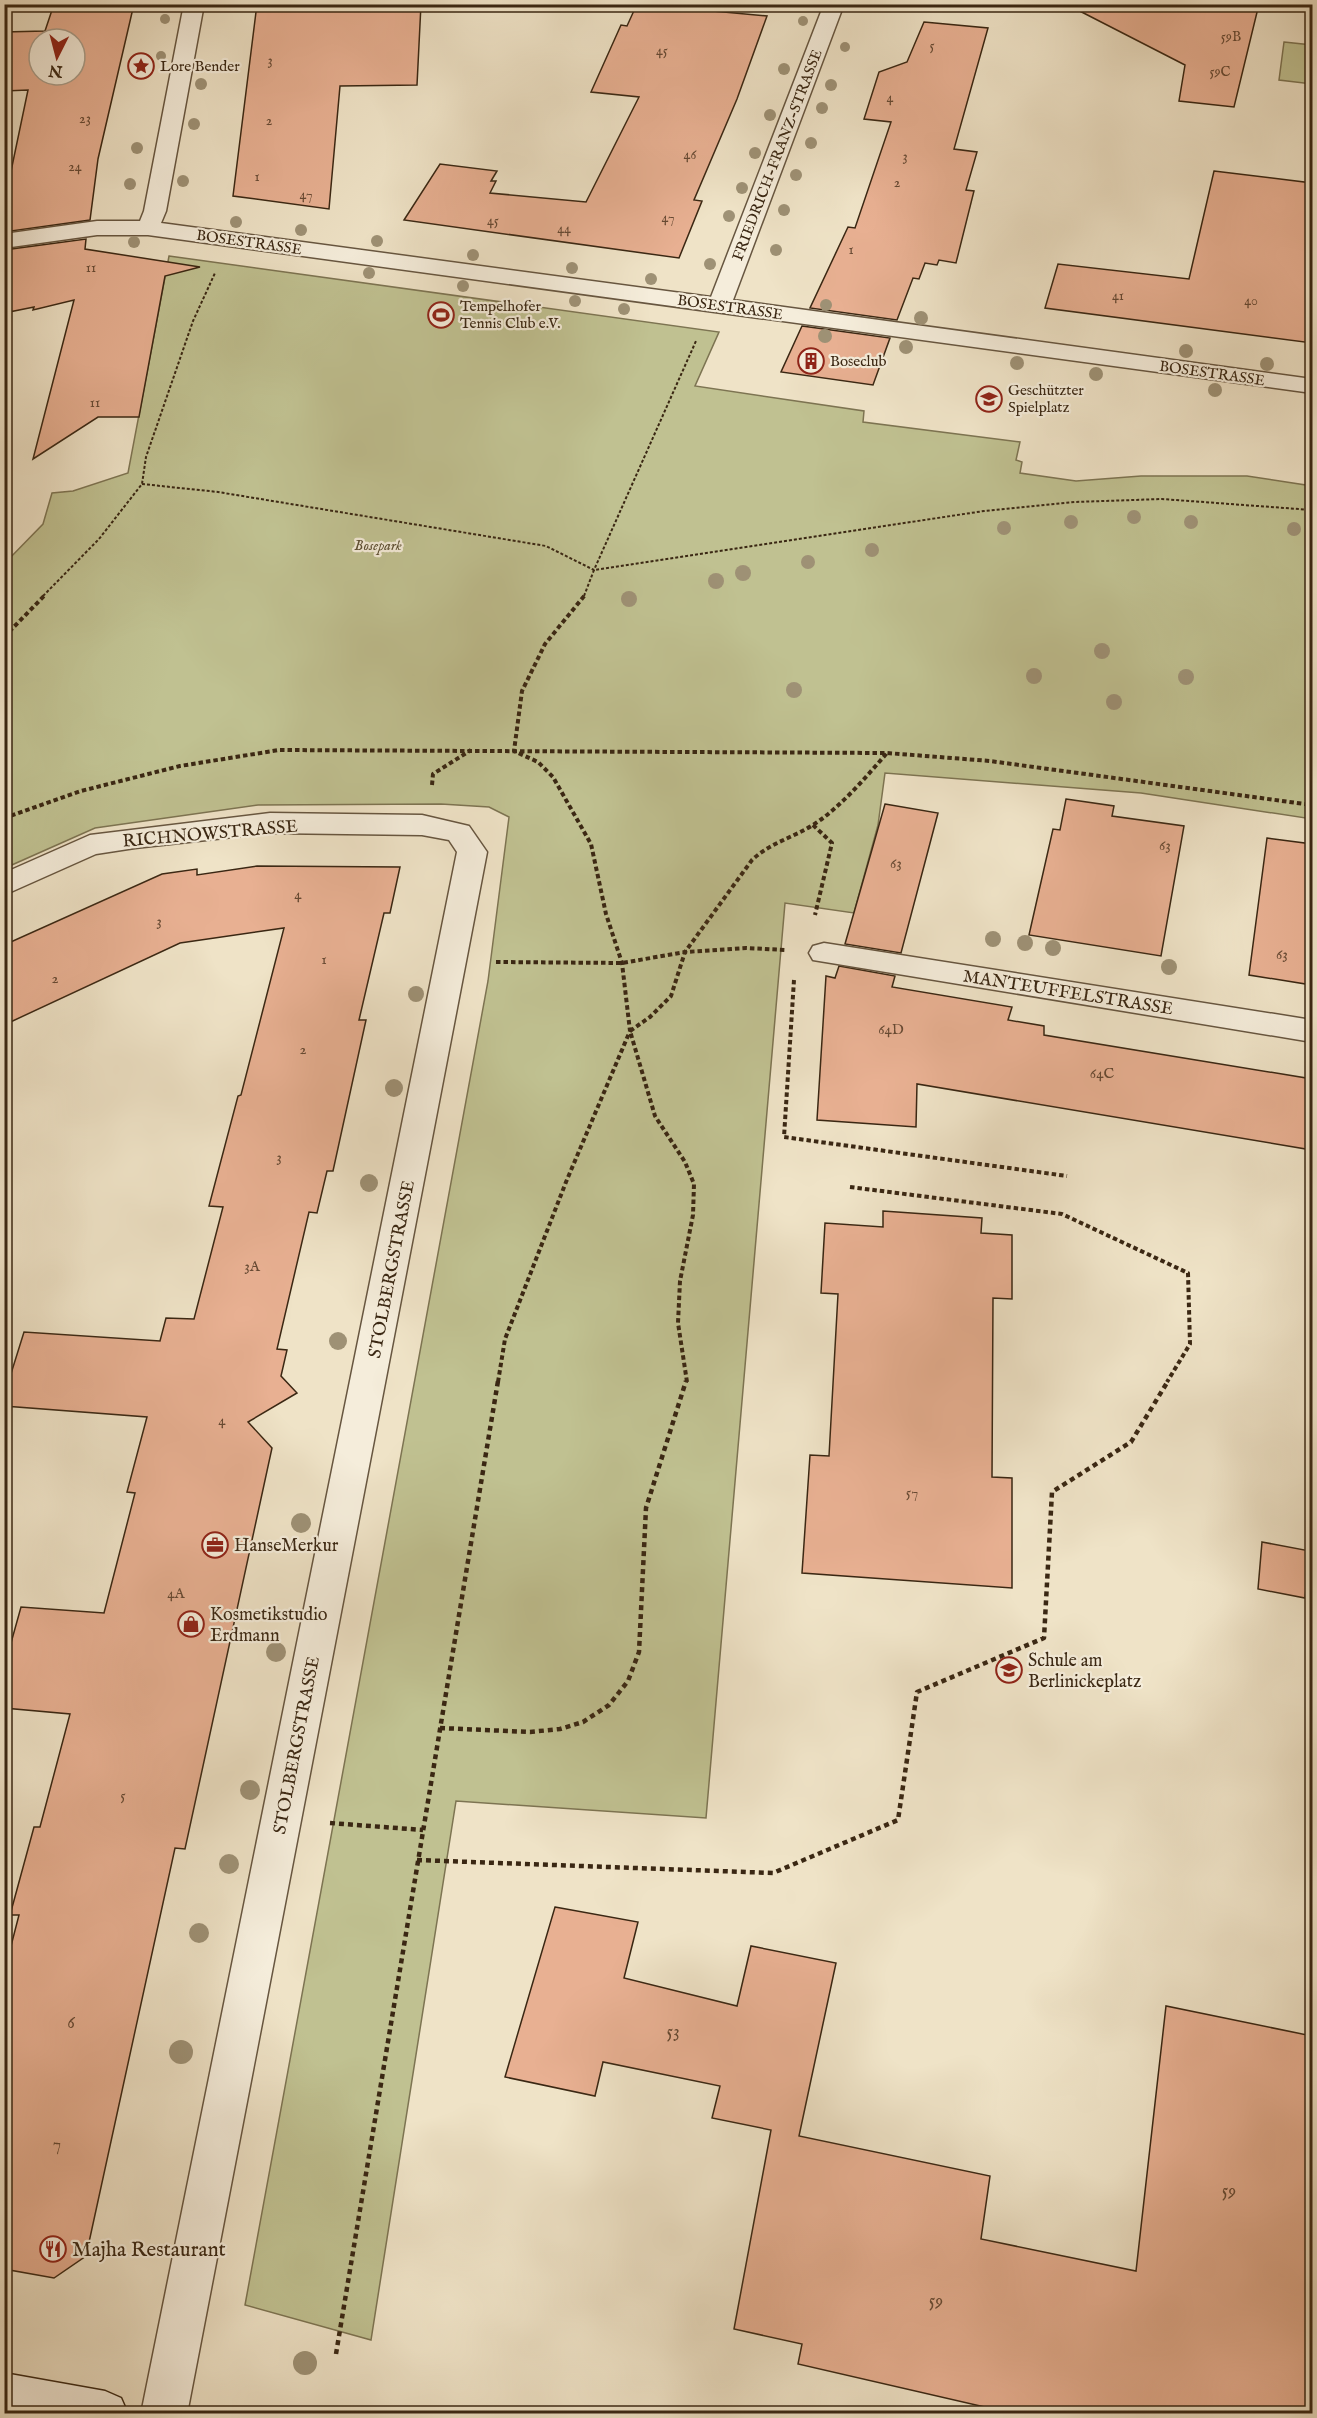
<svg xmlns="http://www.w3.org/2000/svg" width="1317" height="2418" viewBox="0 0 1317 2418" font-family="'IM FELL English',serif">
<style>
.green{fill:#c0c191;stroke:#7d7452;stroke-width:1.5}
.building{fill:#e8b092;stroke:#3a2713;stroke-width:1.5;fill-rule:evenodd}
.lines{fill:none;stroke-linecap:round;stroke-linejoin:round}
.minor-casing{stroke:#675640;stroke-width:3}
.secondary-casing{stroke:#3a2713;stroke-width:3}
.path-far2{stroke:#3a2713;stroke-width:2;stroke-dasharray:3 2;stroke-linecap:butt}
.path-far1{stroke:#3a2713;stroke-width:4;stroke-dasharray:4.5 3;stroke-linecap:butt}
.path{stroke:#3a2713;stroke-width:4.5;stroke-dasharray:5 4;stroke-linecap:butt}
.minor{fill:#f5eddb;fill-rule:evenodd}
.secondary{fill:#f5eddb;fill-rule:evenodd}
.tree{fill:#9e9175}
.labels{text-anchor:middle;stroke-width:4.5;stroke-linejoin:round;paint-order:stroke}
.far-number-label{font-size:14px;fill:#664933}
.far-poi-label{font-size:15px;fill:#3a2713;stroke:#f5eddb;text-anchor:start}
.far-street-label{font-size:15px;fill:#3a2713;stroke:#f5eddb}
.far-park-label{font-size:15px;font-style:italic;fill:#5c4e32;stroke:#f5eddb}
.number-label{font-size:15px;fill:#664933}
.street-label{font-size:18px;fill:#3a2713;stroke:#f5eddb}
.poi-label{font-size:18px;fill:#3a2713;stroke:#f5eddb;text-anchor:start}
.near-number-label{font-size:18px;fill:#664933}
.near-poi-label{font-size:21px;fill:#3a2713;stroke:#f5eddb;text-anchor:start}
</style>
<rect width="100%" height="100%" fill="#efe3c7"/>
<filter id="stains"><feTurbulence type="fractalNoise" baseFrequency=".00333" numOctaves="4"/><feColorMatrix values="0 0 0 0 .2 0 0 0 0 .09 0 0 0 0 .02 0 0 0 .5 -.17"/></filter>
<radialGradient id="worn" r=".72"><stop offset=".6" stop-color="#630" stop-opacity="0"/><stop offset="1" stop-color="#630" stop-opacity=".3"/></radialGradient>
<g class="green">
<path d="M 1284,42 L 1312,45 L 1312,84 L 1279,80 Z"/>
<path d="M 169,256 L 719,332 L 695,386 L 864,411 L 863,422 L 1020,442 L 1016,460 L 1022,462 L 1020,473 L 1076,481 L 1141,476 L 1247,476 L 1312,486 L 1312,819 L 1141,793 L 885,773 L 878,825 L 854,913 L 785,903 L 706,1818 L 456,1801 L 371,2340 L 245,2305 L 488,981 L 509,817 L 489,807 L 441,804 L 258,805 L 95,828 L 5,868 L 5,563 L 43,524 L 52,493 L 73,491 L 128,473 Z"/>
</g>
<g class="building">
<path d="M 54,4 L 134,4 L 98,159 L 90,220 L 4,232 L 4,177 L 10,176 L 28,90 L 4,91 L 4,32 L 45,31 ZM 39,39 L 75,39 L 75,75 L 39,75 Z"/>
<path d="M 257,4 L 421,4 L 417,85 L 340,86 L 329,209 L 233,196 Z"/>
<path d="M 637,4 L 767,16 L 737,99 L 694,200 L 702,201 L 679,258 L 404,220 L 440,164 L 497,171 L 491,181 L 496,181 L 490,193 L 586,202 L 639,97 L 591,92 L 621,25 L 627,26 Z"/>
<path d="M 1066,4 L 1259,4 L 1234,107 L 1179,101 L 1185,65 Z"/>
<path d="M 924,22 L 988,28 L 954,149 L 977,152 L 966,190 L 974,191 L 956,263 L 939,260 L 937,265 L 925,263 L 919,279 L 913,278 L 897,320 L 810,308 L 848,227 L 855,228 L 891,122 L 864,119 L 879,72 L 907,62 Z"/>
<path d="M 1214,171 L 1312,183 L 1312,343 L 1045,308 L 1058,264 L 1189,279 Z"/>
<path d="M 86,239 L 85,249 L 200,267 L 165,276 L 139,417 L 98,417 L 33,459 L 74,300 L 33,310 L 34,307 L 4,313 L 4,250 Z"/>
<path d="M 802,326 L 890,338 L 873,385 L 781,372 Z"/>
<path d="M 1066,799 L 1114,806 L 1112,816 L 1184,826 L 1161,956 L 1029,935 L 1053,829 L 1060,830 Z"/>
<path d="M 885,804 L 938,813 L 901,953 L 845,944 Z"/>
<path d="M 1267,838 L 1312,844 L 1312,985 L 1249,975 Z"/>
<path d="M 257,866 L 400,867 L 390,913 L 384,913 L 359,1020 L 366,1020 L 333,1171 L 327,1171 L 317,1213 L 309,1212 L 277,1349 L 287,1350 L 281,1376 L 297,1393 L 248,1422 L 272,1448 L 185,1849 L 175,1848 L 86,2256 L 54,2278 L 4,2269 L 4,1973 L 19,1915 L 10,1915 L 34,1827 L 40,1827 L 70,1714 L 4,1708 L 4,1668 L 21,1607 L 104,1613 L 135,1493 L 127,1492 L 147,1417 L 4,1406 L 4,1396 L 24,1332 L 160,1341 L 166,1318 L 194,1319 L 223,1207 L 209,1206 L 238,1096 L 241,1095 L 284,928 L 180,943 L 4,1025 L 4,945 L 162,874 L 197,869 L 197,875 Z"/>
<path d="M 839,966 L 895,976 L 892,987 L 1012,1007 L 1008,1020 L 1044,1026 L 1044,1035 L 1312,1079 L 1312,1150 L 917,1084 L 916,1127 L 817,1120 L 826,976 L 835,978 Z"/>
<path d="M 883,1211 L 982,1218 L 981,1233 L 1012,1235 L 1012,1299 L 993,1298 L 992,1477 L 1012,1478 L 1012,1588 L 802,1573 L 810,1455 L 829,1456 L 838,1294 L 821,1293 L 825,1223 L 883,1227 Z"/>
<path d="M 1262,1542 L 1310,1551 L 1305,1598 L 1258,1589 Z"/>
<path d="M 555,1907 L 638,1922 L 624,1978 L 737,2006 L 751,1946 L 836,1963 L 799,2136 L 990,2176 L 981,2239 L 1136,2271 L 1166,2006 L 1312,2036 L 1312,2414 L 1015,2414 L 798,2364 L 802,2344 L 734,2329 L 771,2130 L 712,2118 L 720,2086 L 603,2062 L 595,2096 L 505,2077 Z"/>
</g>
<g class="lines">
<g class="minor-casing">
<g id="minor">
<path d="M 184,4 L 204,4 L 166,211 L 161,223 L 711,297 L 824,4 L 844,4 L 733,300 L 1312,379 L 1312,393 L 148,235 L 97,235 L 4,248 L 4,234 L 97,221 L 140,221 L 144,211 Z"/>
<path d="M 270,813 L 422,815 L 469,826 L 487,852 L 187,2414 L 141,2414 L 457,852 L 449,840 L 422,835 L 270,833 L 135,848 L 96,854 L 4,895 L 4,873 L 90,835 Z"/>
<path d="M 824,943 L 1312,1020 L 1312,1042 L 813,960 L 809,953 L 813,946 Z"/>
</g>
</g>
<g class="secondary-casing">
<path id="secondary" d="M 4,2373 L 105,2391 L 121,2398 L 128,2414 L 4,2414 Z"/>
</g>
<g class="path-far2">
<path d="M 142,484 L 218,492 L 546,546 L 594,570 L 696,341"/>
<path d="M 43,596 L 99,539 L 142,484 L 146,457 L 193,321 L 215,273"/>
<path d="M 584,596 L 594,570 L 984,511 L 1075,502 L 1162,499 L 1312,510"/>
</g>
<g class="path-far1">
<path d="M 4,637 L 45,595"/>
<path d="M 432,785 L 433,774 L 471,750"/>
<path d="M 4,818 L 81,791 L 180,766 L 279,750 L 887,753 L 990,761 L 1312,805"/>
<path d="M 813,825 L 832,843 L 815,915"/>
<path d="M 496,962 L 622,963 L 685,952 L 746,948 L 785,950"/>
<path d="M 794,980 L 784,1137 L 1067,1176"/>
<path d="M 850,1187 L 1062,1214 L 1188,1273 L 1190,1344 L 1167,1382"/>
<path d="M 498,1382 L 505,1339 L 566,1182 L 630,1031 L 622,963 L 606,914 L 591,844 L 553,777 L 538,762 L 514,751 L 522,691 L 545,644 L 585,595"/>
<path d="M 687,1382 L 678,1323 L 680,1281 L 693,1215 L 694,1184 L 685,1162 L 655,1116 L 630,1031 L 650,1017 L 671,996 L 685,952 L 752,860 C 770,843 792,838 813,825 C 841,807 865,778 887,753"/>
</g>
<g class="path">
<path d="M 440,1728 L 530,1732 L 560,1729 L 583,1722 L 609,1705 L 628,1681 L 639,1652 L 646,1508 L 686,1381"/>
<path d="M 330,1823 L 423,1830"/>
<path d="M 417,1860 L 773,1873 L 898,1820 L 917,1692 L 1044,1638 L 1052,1492 L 1131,1442 L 1168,1381"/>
<path d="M 336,2354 L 498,1381"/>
</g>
<use href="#minor" class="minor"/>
<use href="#secondary" class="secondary"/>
</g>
<g class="tree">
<circle cx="165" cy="19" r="5"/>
<circle cx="803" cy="21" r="5"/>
<circle cx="845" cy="47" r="5"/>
<circle cx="161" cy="56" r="5"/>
<circle cx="784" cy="69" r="6"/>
<circle cx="201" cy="84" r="6"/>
<circle cx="831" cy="85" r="6"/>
<circle cx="822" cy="108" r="6"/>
<circle cx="770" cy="115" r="6"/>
<circle cx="194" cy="124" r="6"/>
<circle cx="811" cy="143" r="6"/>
<circle cx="137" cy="148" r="6"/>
<circle cx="755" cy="153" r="6"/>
<circle cx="796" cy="175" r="6"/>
<circle cx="183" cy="181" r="6"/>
<circle cx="130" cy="184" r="6"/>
<circle cx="742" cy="188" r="6"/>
<circle cx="784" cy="210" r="6"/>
<circle cx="729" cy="216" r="6"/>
<circle cx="236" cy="222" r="6"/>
<circle cx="301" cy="230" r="6"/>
<circle cx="377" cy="241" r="6"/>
<circle cx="134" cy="242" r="6"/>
<circle cx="776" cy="250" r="6"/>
<circle cx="473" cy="255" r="6"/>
<circle cx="710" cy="264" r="6"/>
<circle cx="572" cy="268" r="6"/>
<circle cx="369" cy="273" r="6"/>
<circle cx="651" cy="279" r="6"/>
<circle cx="463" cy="286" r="6"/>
<circle cx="575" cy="301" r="6"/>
<circle cx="826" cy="305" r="6"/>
<circle cx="624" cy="309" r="6"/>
<circle cx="921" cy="318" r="7"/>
<circle cx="825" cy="336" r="7"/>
<circle cx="906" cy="347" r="7"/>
<circle cx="1186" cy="351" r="7"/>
<circle cx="1017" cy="363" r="7"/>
<circle cx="1267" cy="364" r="7"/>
<circle cx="1096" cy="374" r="7"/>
<circle cx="1215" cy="390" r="7"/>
<circle cx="1134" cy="517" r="7"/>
<circle cx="1071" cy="522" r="7"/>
<circle cx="1191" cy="522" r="7"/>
<circle cx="1004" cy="528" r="7"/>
<circle cx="1294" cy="529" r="7"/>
<circle cx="872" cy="550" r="7"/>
<circle cx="808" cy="562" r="7"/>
<circle cx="743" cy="573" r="8"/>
<circle cx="716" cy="581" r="8"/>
<circle cx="629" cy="599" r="8"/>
<circle cx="1102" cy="651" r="8"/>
<circle cx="1034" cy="676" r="8"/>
<circle cx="1186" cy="677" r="8"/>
<circle cx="794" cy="690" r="8"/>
<circle cx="1114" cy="702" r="8"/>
<circle cx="993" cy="939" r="8"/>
<circle cx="1025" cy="943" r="8"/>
<circle cx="1053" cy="948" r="8"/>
<circle cx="1169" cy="967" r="8"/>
<circle cx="416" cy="994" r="8"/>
<circle cx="394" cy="1088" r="9"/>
<circle cx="369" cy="1183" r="9"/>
<circle cx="338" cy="1341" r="9"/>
<circle cx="301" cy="1523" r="10"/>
<circle cx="276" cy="1652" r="10"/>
<circle cx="250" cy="1790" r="10"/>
<circle cx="229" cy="1864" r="10"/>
<circle cx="199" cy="1933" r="10"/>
<circle cx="181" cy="2052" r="12"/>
<circle cx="305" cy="2363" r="12"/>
</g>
<defs>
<g id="sight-ring" transform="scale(1.35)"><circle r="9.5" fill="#f5eddb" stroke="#8f2418" stroke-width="1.5"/><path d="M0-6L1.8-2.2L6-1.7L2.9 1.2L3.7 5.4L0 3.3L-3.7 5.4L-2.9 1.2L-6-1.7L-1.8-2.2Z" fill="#8f2418"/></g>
<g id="stadium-ring" transform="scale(1.35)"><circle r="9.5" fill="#f5eddb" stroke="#8f2418" stroke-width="1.5"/><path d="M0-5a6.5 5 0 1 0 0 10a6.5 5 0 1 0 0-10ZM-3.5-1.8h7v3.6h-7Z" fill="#8f2418"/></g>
<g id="building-ring" transform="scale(1.35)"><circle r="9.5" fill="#f5eddb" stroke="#8f2418" stroke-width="1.5"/><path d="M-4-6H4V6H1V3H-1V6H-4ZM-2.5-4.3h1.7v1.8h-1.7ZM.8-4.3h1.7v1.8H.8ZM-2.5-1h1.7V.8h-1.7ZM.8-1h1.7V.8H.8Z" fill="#8f2418"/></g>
<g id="school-ring" transform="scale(1.35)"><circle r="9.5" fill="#f5eddb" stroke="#8f2418" stroke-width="1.5"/><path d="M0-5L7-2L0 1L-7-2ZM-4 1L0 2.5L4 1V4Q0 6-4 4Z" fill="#8f2418"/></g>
<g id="office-ring" transform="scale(1.35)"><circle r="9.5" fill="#f5eddb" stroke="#8f2418" stroke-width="1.5"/><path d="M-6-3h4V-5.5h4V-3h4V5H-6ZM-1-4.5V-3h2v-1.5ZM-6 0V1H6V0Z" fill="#8f2418"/></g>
<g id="shop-ring" transform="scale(1.35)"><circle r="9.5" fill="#f5eddb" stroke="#8f2418" stroke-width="1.5"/><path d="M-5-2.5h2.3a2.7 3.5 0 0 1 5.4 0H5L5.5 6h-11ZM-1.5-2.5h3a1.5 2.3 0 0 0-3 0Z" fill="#8f2418"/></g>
<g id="restaurant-ring" transform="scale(1.35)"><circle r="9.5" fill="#f5eddb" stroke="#8f2418" stroke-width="1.5"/><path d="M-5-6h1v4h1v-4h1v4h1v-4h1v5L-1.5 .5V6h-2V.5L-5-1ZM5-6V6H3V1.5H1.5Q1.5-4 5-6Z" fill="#8f2418"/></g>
</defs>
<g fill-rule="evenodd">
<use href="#sight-ring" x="141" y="66"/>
<use href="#stadium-ring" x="441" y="315"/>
<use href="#building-ring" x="811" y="361"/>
<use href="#school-ring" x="989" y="399"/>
<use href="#office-ring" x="215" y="1545"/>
<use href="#shop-ring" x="191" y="1624"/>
<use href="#school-ring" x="1009" y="1670"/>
<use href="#restaurant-ring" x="53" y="2249"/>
</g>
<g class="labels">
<g class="far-number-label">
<text x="1231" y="41">59B</text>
<text x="932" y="50">5</text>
<text x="662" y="55">45</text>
<text x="270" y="65">3</text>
<text x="1220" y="76">59C</text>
<text x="890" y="102">4</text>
<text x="85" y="123">23</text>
<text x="269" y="125">2</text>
<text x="690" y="159">46</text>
<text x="905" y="161">3</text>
<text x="75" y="171">24</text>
<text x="257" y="181">1</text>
<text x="897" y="187">2</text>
<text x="306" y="199">47</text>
<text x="668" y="222">47</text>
<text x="493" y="225">45</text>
<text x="564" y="233">44</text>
<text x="851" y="254">1</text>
<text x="91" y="272">11</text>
<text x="1118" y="300">41</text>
<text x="1251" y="305">40</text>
<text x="95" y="407">11</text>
</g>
<g class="far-poi-label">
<text x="160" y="71">Lore Bender</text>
<text x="460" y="311">Tempelhofer<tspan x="460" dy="17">Tennis Club e.V.</tspan></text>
<text x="830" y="366">Boseclub</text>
<text x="1008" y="395">Geschützter<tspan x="1008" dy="17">Spielplatz</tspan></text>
</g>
<g class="far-street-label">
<text transform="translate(777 155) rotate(-69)" y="5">FRIEDRICH-FRANZ-STRASSE</text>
<text transform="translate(249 242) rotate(8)" y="5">BOSESTRASSE</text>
<text transform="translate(730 307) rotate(8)" y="5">BOSESTRASSE</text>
<text transform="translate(1212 373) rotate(8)" y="5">BOSESTRASSE</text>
</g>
<g class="far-park-label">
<text x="378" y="550">Bosepark</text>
</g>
<g class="number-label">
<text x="1165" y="850">63</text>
<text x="896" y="868">63</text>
<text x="298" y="899">4</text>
<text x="159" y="926">3</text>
<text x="1282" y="959">63</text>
<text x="324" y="964">1</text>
<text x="55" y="983">2</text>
<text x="891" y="1034">64D</text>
<text x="303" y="1054">2</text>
<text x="1102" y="1078">64C</text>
<text x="279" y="1162">3</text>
<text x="252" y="1271">3A</text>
<text x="222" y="1425">4</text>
<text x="912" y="1497">57</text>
<text x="176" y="1598">4A</text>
<text x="123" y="1800">5</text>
</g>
<g class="street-label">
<text transform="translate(210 833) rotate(-5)" y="6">RICHNOWSTRASSE</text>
<text transform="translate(1068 992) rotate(9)" y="6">MANTEUFFELSTRASSE</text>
<text transform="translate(391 1269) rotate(-79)" y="6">STOLBERGSTRASSE</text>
<text transform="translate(296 1745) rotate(-79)" y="6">STOLBERGSTRASSE</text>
</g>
<g class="poi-label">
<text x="234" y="1551">HanseMerkur</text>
<text x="210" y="1620">Kosmetikstudio<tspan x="210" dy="21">Erdmann</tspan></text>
<text x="1028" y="1666">Schule am<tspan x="1028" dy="21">Berlinickeplatz</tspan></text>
</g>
<g class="near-number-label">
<text x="71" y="2028">6</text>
<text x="673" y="2037">53</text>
<text x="57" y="2150">7</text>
<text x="1229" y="2196">59</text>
<text x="936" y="2306">59</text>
</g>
<g class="near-poi-label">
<text x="72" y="2256">Majha Restaurant</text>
</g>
</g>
<rect width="1317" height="2418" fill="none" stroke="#efe3c7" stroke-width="24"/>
<rect x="6" y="6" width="1305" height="2406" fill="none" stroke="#3a2713" stroke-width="3"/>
<rect x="12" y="12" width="1293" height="2394" fill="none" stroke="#3a2713" stroke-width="1.5"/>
<g transform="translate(57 57) rotate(186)"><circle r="28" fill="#f5eddb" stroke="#aa9e8b" stroke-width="1.5"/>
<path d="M0-4.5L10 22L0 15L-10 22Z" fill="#8f2418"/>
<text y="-9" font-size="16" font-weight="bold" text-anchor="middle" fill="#3a2713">N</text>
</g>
<rect width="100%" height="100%" filter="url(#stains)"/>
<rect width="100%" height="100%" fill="url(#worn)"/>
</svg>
